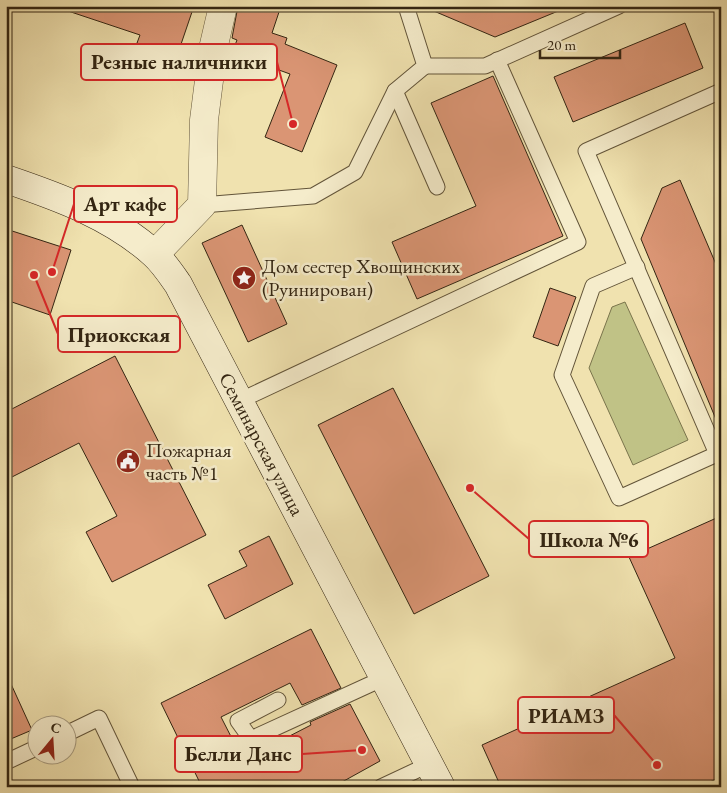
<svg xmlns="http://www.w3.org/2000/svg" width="727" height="793" viewBox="0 0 727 793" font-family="'EB Garamond',serif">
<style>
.green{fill:#c0c286;stroke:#7a744c}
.building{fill:#da9574;stroke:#332512}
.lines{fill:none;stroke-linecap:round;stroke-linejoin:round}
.lane-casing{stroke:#625439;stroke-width:17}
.street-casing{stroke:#625439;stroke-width:29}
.secondary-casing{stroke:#332512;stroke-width:29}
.lane{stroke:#f5eccb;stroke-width:15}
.street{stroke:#f5eccb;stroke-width:28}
.secondary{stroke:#f5eccb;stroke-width:28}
.labels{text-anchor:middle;stroke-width:5;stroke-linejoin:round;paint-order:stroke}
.poi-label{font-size:20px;fill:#332512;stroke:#f5eccb;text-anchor:start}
.street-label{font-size:20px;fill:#332512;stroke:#f5eccb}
.leader{fill:none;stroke:#d62828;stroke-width:2}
.callout-dot{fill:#d62828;stroke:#f5eccb;stroke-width:2}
.callout{fill:#f5eccb;stroke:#d62828;stroke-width:2}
.callout-label{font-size:21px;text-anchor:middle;font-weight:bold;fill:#332512}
</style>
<rect width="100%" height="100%" fill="#f0e2af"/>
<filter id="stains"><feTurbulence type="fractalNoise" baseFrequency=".004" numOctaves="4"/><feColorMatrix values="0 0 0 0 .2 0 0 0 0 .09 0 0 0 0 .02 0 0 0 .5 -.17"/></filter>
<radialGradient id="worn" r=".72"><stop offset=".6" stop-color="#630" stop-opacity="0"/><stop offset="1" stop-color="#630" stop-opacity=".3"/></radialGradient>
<path class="green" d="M 625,302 L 688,440 L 633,465 L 589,368 L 612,307 Z"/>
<g class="building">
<path d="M 65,6 L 194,6 L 177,56 L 137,43 L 140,35 L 65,10 Z"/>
<path d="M 238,6 L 281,6 L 272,33 L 287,38 L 285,44 L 337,65 L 302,152 L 265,137 L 290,74 L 232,53 L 237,40 L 232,38 Z"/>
<path d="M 422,6 L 568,6 L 568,7 L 495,37 Z"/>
<path d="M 685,23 L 703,68 L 573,122 L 554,77 Z"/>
<path d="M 493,76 L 563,236 L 417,299 L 392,242 L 476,206 L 431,103 Z"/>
<path d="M 680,180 L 721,276 L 720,429 L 641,239 L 662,188 Z"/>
<path d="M 242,225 L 287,324 L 248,342 L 202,243 Z"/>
<path d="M 6,229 L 71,250 L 50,315 L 6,300 Z"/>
<path d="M 550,288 L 576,297 L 558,346 L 533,337 Z"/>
<path d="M 115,356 L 206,535 L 112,582 L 86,532 L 117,516 L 79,443 L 6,480 L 6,412 Z"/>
<path d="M 393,388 L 489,576 L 414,614 L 318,425 Z"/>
<path d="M 721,516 L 721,777 L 698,787 L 501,787 L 482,745 L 675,658 L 629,557 Z"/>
<path d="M 269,536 L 293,584 L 225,619 L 208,585 L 247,566 L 239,551 Z"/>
<path d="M 311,629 L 341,688 L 302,705 L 290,683 L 221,717 L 243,760 L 311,725 L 310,722 L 350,704 L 380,761 L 333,787 L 202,787 L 161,703 Z"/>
<path d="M 6,673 L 32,730 L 6,741 Z"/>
</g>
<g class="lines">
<g class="lane-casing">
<g id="lane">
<path d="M 425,66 L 485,66 L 619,6"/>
<path d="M 395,91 L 437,187"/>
<path d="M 721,91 L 586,151 L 717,454 L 721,452"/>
<path d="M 202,205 L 313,196 L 355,172 L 395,91 L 425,66 L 406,6"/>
<path d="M 637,267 L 593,286 L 562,375 L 619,498 L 717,454"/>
<path d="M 239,401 L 578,242 L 497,60"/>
<path d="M 278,700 L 238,721 L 251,739 L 384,678"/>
<path d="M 68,733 L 99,718 L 132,787"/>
<path d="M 6,762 L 38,747"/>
<path d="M 381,787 L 430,764"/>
</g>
</g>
<g class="street-casing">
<path id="street" d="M 155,254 L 202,205 L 204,120 L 213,49 L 223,6"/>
</g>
<g class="secondary-casing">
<path id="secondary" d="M 6,179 C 59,197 112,216 154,254 C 163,262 171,274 178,284 L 441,787"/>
</g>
<use href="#lane" class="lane"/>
<use href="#street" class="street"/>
<use href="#secondary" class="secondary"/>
</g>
<defs>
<g id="sight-disc" transform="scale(1.25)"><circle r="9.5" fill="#8f2418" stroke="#f5eccb"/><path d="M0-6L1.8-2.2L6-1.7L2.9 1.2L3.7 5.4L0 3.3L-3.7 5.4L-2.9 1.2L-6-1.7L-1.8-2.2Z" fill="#fff"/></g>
<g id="civic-disc" transform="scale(1.25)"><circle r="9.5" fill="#8f2418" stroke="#f5eccb"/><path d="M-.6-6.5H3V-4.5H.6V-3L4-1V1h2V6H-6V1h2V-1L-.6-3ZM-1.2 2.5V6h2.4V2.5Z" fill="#fff"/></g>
</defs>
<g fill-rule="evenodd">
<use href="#sight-disc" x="244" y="278"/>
<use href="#civic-disc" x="128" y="461"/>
</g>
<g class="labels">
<g class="poi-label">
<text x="262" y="273">Дом сестер Хвощинских<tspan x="262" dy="23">(Руинирован)</tspan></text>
<text x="146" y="457">Пожарная<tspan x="146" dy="23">часть №1</tspan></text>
</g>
<g class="street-label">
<text transform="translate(262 444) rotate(62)" y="7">Семинарская улица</text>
</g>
</g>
<path class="leader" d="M293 124L277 62M52 272L74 204M34 275L58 334M470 488L529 539M657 765L614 715M362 750L302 754"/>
<g class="callout-dot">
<circle cx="293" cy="124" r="5"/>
<circle cx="52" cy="272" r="5"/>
<circle cx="34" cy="275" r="5"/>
<circle cx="470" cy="488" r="5"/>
<circle cx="657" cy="765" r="5"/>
<circle cx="362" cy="750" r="5"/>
</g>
<g class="callout">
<rect x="81" y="44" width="196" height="36" rx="5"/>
<rect x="74" y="186" width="103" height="36" rx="5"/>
<rect x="58" y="316" width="122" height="36" rx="5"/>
<rect x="529" y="521" width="119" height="36" rx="5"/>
<rect x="518" y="697" width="96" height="36" rx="5"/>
<rect x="175" y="736" width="127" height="36" rx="5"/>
</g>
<g class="callout-label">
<text x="179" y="69">Резные наличники</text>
<text x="125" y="211">Арт кафе</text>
<text x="119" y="342">Приокская</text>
<text x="589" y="547">Школа №6</text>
<text x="566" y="723">РИАМЗ</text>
<text x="238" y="761">Белли Данс</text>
</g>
<rect width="727" height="793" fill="none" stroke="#f0e2af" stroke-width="25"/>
<rect x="8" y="8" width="712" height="778" fill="none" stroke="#332512" stroke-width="2.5"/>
<rect x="12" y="12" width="702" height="768" fill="none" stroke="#332512"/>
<g transform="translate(52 740) rotate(18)"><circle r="24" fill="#f5eccb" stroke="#a79c81"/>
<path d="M0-4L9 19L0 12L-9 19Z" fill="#8f2418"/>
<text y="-8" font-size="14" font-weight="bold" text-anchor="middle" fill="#332512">С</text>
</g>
<path d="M540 50v8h80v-8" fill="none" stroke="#332512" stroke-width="2.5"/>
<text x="547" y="50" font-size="15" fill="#332512" stroke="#f5eccb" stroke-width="4" paint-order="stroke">20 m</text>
<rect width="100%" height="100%" filter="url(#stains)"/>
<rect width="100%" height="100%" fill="url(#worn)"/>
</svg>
